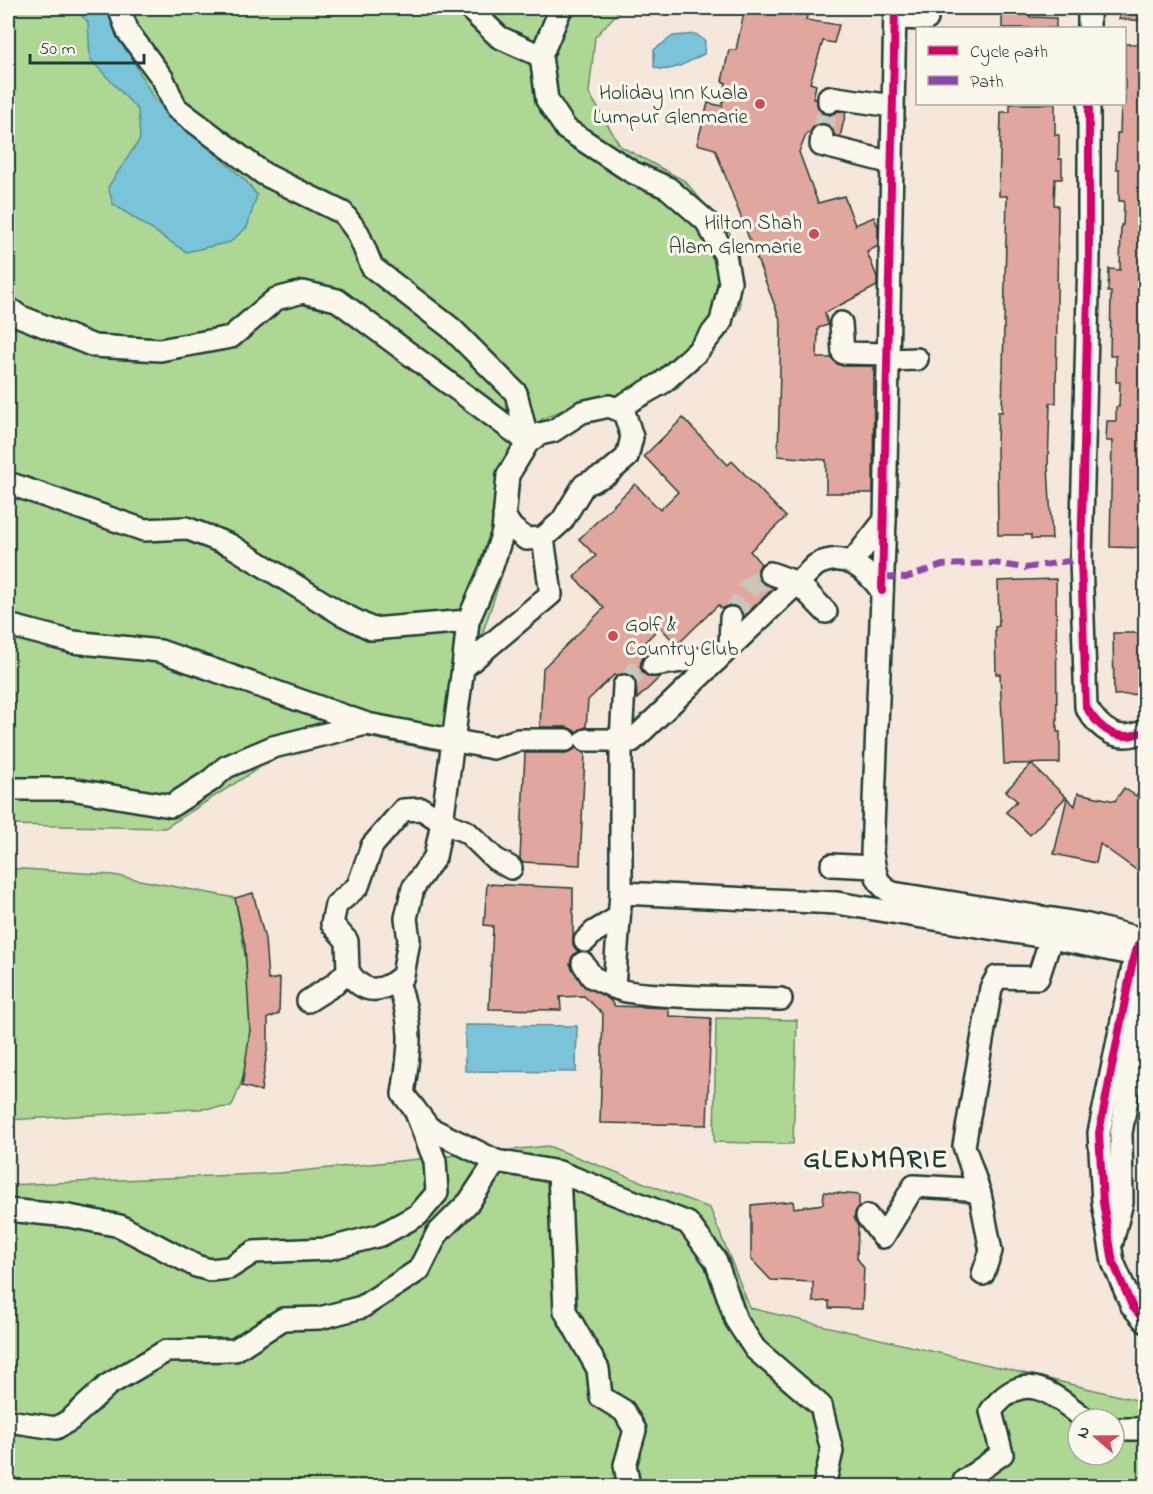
<svg xmlns="http://www.w3.org/2000/svg" width="1153" height="1494" viewBox="0 0 1153 1494" font-family="'Indie Flower',sans-serif">
<style>
.green{fill:#aed794;stroke:#668a64;stroke-width:1.5;fill-rule:evenodd}
.water{fill:#7ac4da;stroke:#568e98;stroke-width:1.5}
.building{fill:#e1a79e;stroke:#1f3d34;stroke-width:1.5}
.lines{fill:none;stroke-linecap:round;stroke-linejoin:round}
.minor-tunnel{stroke:#cbc5ba;stroke-width:21;stroke-dasharray:21 10;stroke-linecap:butt}
.minor-casing{stroke:#1f3d34;stroke-width:26}
.minor{stroke:#fbf7ec;stroke-width:21}
.quiet{stroke:#8e44ad;stroke-width:6;stroke-dasharray:12 6;stroke-linecap:butt}
.cycleway-casing{stroke:#fbf7ec;stroke-width:11}
.cycleway{stroke:#d6006c;stroke-width:8}
.poi-dot{fill:#d1495b;stroke:#fbf7ec;stroke-width:2}
.labels{text-anchor:middle;stroke-width:6;stroke-linejoin:round;paint-order:stroke}
.poi-label{font-size:21px;fill:#1f3d34;stroke:#fbf7ec;text-anchor:end}
.district-label{font-size:27px;font-weight:bold;letter-spacing:1.5px;fill:#1f3d34;stroke:#fbf7ec}
</style>
<rect width="100%" height="100%" fill="#f6e7dc"/>
<filter id="ink" filterUnits="userSpaceOnUse"><feTurbulence type="fractalNoise" baseFrequency=".0167" numOctaves="2"/><feDisplacementMap in="SourceGraphic" scale="12" xChannelSelector="R" yChannelSelector="G"/><feConvolveMatrix kernelMatrix="1 2 1 2 8 2 1 2 1" color-interpolation-filters="sRGB"/></filter>
<g filter="url(#ink)">
<g class="green">
<path d="M 8,8 L 622,8 L 595,37 L 589,93 L 620,146 L 685,181 L 738,243 L 740,307 L 725,337 L 676,389 L 635,407 L 588,399 L 542,419 L 498,472 L 502,575 L 482,635 L 456,645 L 440,751 L 356,735 L 287,750 L 165,828 L 8,825 Z"/>
<path d="M 8,868 L 113,875 L 235,898 C 248,963 263,1046 231,1107 L 8,1120 Z"/>
<path d="M 716,1018 L 797,1020 L 793,1144 L 714,1142 Z"/>
<path d="M 548,1146 L 710,1208 L 750,1308 L 1145,1402 L 1145,1486 L 8,1486 L 8,1185 L 280,1173 ZM 1078,1419 L 1114,1419 L 1114,1455 L 1078,1455 Z"/>
</g>
<g class="water">
<path d="M 74,8 L 105,8 L 154,99 L 246,181 L 257,195 L 247,227 L 230,242 L 186,252 L 113,204 L 108,187 L 140,139 L 138,110 L 90,59 L 88,22 Z"/>
<path d="M 696,34 L 705,41 L 704,54 C 689,61 670,75 654,67 L 654,50 L 673,36 Z"/>
<path d="M 465,1025 L 577,1026 L 576,1072 L 465,1071 Z"/>
</g>
<g class="building">
<path d="M 745,8 L 809,8 L 806,20 L 839,25 L 834,43 L 823,41 L 810,83 L 816,85 L 813,99 L 816,99 L 822,113 L 830,115 L 837,111 L 846,112 L 840,137 L 834,135 L 829,125 L 817,124 L 810,133 L 807,133 L 799,152 L 818,203 L 844,196 L 855,225 L 874,217 L 878,227 L 878,246 L 867,252 L 877,277 L 877,286 L 825,313 L 828,325 L 818,328 L 817,358 L 831,358 L 842,366 L 874,366 L 873,493 L 826,493 L 826,460 L 778,456 L 781,322 L 715,149 L 697,144 L 708,103 L 722,106 L 726,83 L 722,81 L 729,50 L 736,50 Z"/>
<path d="M 1120,8 L 1146,8 L 1146,21 L 1119,19 Z"/>
<path d="M 1002,11 L 1030,11 L 1030,17 L 1056,18 L 1056,28 L 1002,28 Z"/>
<path d="M 1125,44 L 1146,44 L 1146,548 L 1110,547 L 1112,441 L 1106,441 L 1107,421 L 1116,421 L 1116,407 L 1119,407 L 1120,382 L 1116,382 L 1116,356 L 1110,356 L 1111,292 L 1108,292 L 1109,269 L 1120,270 L 1121,225 L 1123,225 L 1124,201 L 1119,201 L 1119,169 L 1116,169 L 1117,133 L 1120,133 L 1121,104 L 1125,104 Z"/>
<path d="M 1010,104 L 1055,104 L 1055,135 L 1059,135 L 1059,159 L 1062,159 L 1062,179 L 1055,179 L 1054,205 L 1058,205 L 1056,403 L 1050,403 L 1048,466 L 1052,539 L 1031,539 L 1031,535 L 998,535 L 997,443 L 998,412 L 1002,412 L 1007,196 L 999,196 L 1001,112 L 1010,112 Z"/>
<path d="M 683,418 L 728,465 L 732,461 L 786,517 L 750,551 L 761,564 L 758,569 L 760,581 L 774,588 L 743,617 L 737,607 L 731,605 L 722,609 L 718,605 L 677,645 L 660,627 L 638,649 L 644,656 L 640,666 L 643,673 L 649,677 L 660,677 L 637,699 L 636,681 L 631,676 L 614,675 L 588,700 L 586,727 L 576,732 L 567,727 L 540,727 L 543,668 L 604,608 L 574,577 L 596,556 L 579,539 L 635,484 L 660,510 L 678,492 L 644,456 Z"/>
<path d="M 1056,579 L 1057,732 L 1060,732 L 1060,763 L 1004,764 L 1000,674 L 996,674 L 995,627 L 999,626 L 998,581 Z"/>
<path d="M 1113,633 L 1144,633 L 1146,694 L 1114,695 Z"/>
<path d="M 576,748 L 585,753 L 580,865 L 522,862 L 520,859 L 525,753 L 566,753 Z"/>
<path d="M 1031,764 L 1066,797 L 1030,835 L 1006,812 L 1017,801 L 1006,791 Z"/>
<path d="M 1146,783 L 1146,877 L 1100,844 L 1096,863 L 1054,854 L 1067,798 L 1075,806 L 1078,793 L 1115,801 L 1124,788 L 1136,796 Z"/>
<path d="M 487,884 L 573,888 L 573,944 L 578,951 L 572,957 L 570,964 L 582,984 L 609,999 L 615,1006 L 669,1008 L 669,1016 L 711,1018 L 707,1125 L 600,1123 L 603,1014 L 584,996 L 560,997 L 561,1010 L 489,1009 L 493,926 L 484,925 Z"/>
<path d="M 253,893 L 265,939 L 268,980 L 280,978 L 279,1014 L 268,1018 L 268,1045 L 261,1091 L 242,1086 L 250,1031 L 245,946 L 235,898 Z"/>
<path d="M 824,1192 L 859,1195 L 859,1206 L 854,1217 L 858,1226 L 857,1258 L 864,1268 L 862,1309 L 829,1308 L 829,1301 L 813,1302 L 813,1282 L 771,1280 L 751,1259 L 751,1205 L 793,1201 L 794,1208 L 823,1204 Z"/>
</g>
<g class="lines">
<g class="minor-tunnel">
<path d="M 822,136 L 829,102"/>
<path d="M 731,618 L 748,589 L 770,573"/>
<path d="M 624,686 L 636,672 L 653,665"/>
</g>
<g class="minor-casing">
<g id="minor">
<path d="M 119,8 L 128,32 L 163,79 L 176,108 L 264,174 L 343,213 L 358,233 L 372,267 L 451,328 L 516,393 L 528,442"/>
<path d="M 472,8 L 474,13 L 499,37 L 541,56"/>
<path d="M 561,8 L 541,56 L 547,100 L 566,129 L 632,172 L 668,188 L 706,221 L 725,255 L 730,282 L 721,322 L 697,352 L 662,383 L 616,409"/>
<path d="M 895,8 L 885,520 L 872,853 C 875,870 875,886 893,893 L 1084,924 L 1146,940"/>
<path d="M 1089,8 L 1089,28"/>
<path d="M 895,18 L 927,19"/>
<path d="M 829,102 L 829,97 L 893,106"/>
<path d="M 1089,104 L 1089,257 L 1081,559 L 1086,707 C 1100,730 1119,745 1146,730"/>
<path d="M 822,136 L 821,145 L 892,163"/>
<path d="M 8,308 L 19,316 L 94,346 L 160,350 L 231,337 L 276,299 L 303,292 L 337,300 L 528,442"/>
<path d="M 841,323 L 843,353 L 888,354"/>
<path d="M 888,360 L 917,359"/>
<path d="M 8,483 L 144,530 L 186,528 L 230,545 L 340,613 L 372,629 L 468,621"/>
<path d="M 852,562 L 885,520"/>
<path d="M 770,573 L 798,583 L 826,612"/>
<path d="M 8,625 L 73,642 L 160,651 L 367,724 L 493,748 L 518,740 L 566,740"/>
<path d="M 730,647 L 731,618"/>
<path d="M 653,665 L 696,659 L 717,660"/>
<path d="M 463,668 L 468,621 L 492,566 L 503,532 L 508,475 L 528,442 L 540,434 L 553,431 L 582,412 L 609,406 L 624,412 L 632,437 L 627,457 L 607,474 L 584,485 L 562,521 L 543,538 L 526,539 L 512,528 L 504,516"/>
<path d="M 586,740 L 621,740 L 624,686"/>
<path d="M 8,789 L 71,789 L 171,806 L 210,781 L 226,767 L 273,747 L 366,724"/>
<path d="M 832,865 L 874,867"/>
<path d="M 621,893 L 837,903 L 1051,938 L 1146,957"/>
<path d="M 585,941 L 594,932 L 619,917"/>
<path d="M 1138,942 L 1099,1133 L 1103,1202 L 1113,1262 L 1132,1306 L 1146,1322"/>
<path d="M 583,963 L 592,977 L 614,987"/>
<path d="M 348,971 C 364,997 382,992 403,976 L 409,940 L 406,918 L 413,888 L 435,857 L 442,822 L 463,668 L 551,594 L 543,538"/>
<path d="M 397,980 C 414,1025 410,1048 403,1094 L 429,1128 L 496,1161 L 559,1172"/>
<path d="M 781,999 C 755,998 627,998 614,987 L 621,893 L 621,740 L 632,741 L 816,565 C 845,550 866,569 882,591"/>
<path d="M 308,1001 L 335,984 L 348,971 L 347,941 L 332,924 L 336,905 L 358,886 L 372,846 L 403,810 L 422,809 L 442,822 L 467,832 L 495,859 L 511,868"/>
<path d="M 8,1210 L 69,1216 L 120,1226 L 196,1266 L 210,1270 L 229,1268 L 254,1252 L 327,1249 L 381,1235 L 418,1215 L 437,1193 L 435,1161 L 415,1110"/>
<path d="M 867,1216 L 883,1237 L 914,1186 L 967,1189 L 980,1194"/>
<path d="M 1112,1242 L 1122,1202 L 1121,1133 L 1146,990"/>
<path d="M 983,1274 L 991,1251 L 980,1194 L 964,1146 L 991,988 L 997,977 L 1038,978 L 1055,926"/>
<path d="M 8,1421 L 56,1428 L 70,1420 L 108,1385 L 166,1351 L 235,1350 L 283,1319 L 320,1318 L 362,1307 L 419,1270 L 437,1234 L 469,1202 L 496,1161"/>
<path d="M 1114,1429 L 1146,1429"/>
<path d="M 629,1486 L 625,1465 L 635,1430 L 624,1411 L 601,1397 L 598,1369 L 565,1311 L 559,1172 L 688,1223 L 716,1261 L 736,1320 L 755,1349 L 821,1406 L 832,1451 L 824,1486"/>
<path d="M 963,1486 L 964,1481 L 1002,1454 L 991,1411 C 1024,1367 1052,1393 1085,1419"/>
</g>
</g>
<use href="#minor" class="minor"/>
<path class="quiet" d="M 883,577 L 906,578 L 942,565 L 994,563 L 1025,568 L 1081,559"/>
<g class="cycleway-casing">
<g id="cycleway">
<path d="M 1089,104 L 1089,257 L 1081,559 L 1086,707 C 1100,730 1119,745 1146,730"/>
<path d="M 882,591 L 895,8"/>
<path d="M 1146,929 L 1134,955 L 1099,1133 L 1103,1202 L 1113,1262 L 1132,1306 L 1146,1322"/>
</g>
</g>
<use href="#cycleway" class="cycleway"/>
</g>
</g>
<g class="poi-dot">
<circle cx="760" cy="104" r="6"/>
<circle cx="814" cy="234" r="6"/>
<circle cx="613" cy="636" r="6"/>
</g>
<g class="labels">
<g class="poi-label">
<text x="748" y="99">Holiday Inn Kuala<tspan x="748" dy="24">Lumpur Glenmarie</tspan></text>
<text x="802" y="229">Hilton Shah<tspan x="802" dy="24">Alam Glenmarie</tspan></text>
<text x="625" y="631" text-anchor="start">Golf &amp;<tspan x="625" dy="24">Country Club</tspan></text>
</g>
<g class="district-label">
<text x="876" y="1167">GLENMARIE</text>
</g>
</g>
<rect width="1153" height="1494" fill="none" stroke="#fbf7ec" stroke-width="30"/>
<rect x="15" y="15" width="1123" height="1464" fill="none" stroke="#1f3d34" stroke-width="2" filter="url(#ink)"/>
<rect x="916" y="27" width="210" height="78" fill="#fbf7ec" stroke="#a3ada2" stroke-width="1.5"/>
<rect x="928" y="46" width="30" height="9" fill="#d6006c" stroke="#a3ada2" stroke-width="1.5"/>
<text x="970" y="57" font-size="18" fill="#1f3d34">Cycle path</text>
<rect x="928" y="76" width="30" height="9" fill="#8e44ad" stroke="#a3ada2" stroke-width="1.5"/>
<text x="970" y="87" font-size="18" fill="#1f3d34">Path</text>
<g transform="translate(1096 1437) rotate(290)"><circle r="28" fill="#fbf7ec" stroke="#a3ada2" stroke-width="1.5"/>
<path d="M0-4.5L10 22L0 15L-10 22Z" fill="#d1495b"/>
<text y="-9" font-size="16" font-weight="bold" text-anchor="middle" fill="#1f3d34">N</text>
</g>
<path d="M30 54v9h114v-9" fill="none" stroke="#1f3d34" stroke-width="3"/>
<text x="39" y="54" font-size="18" fill="#1f3d34" stroke="#fbf7ec" stroke-width="4.5" paint-order="stroke">50 m</text>
</svg>
